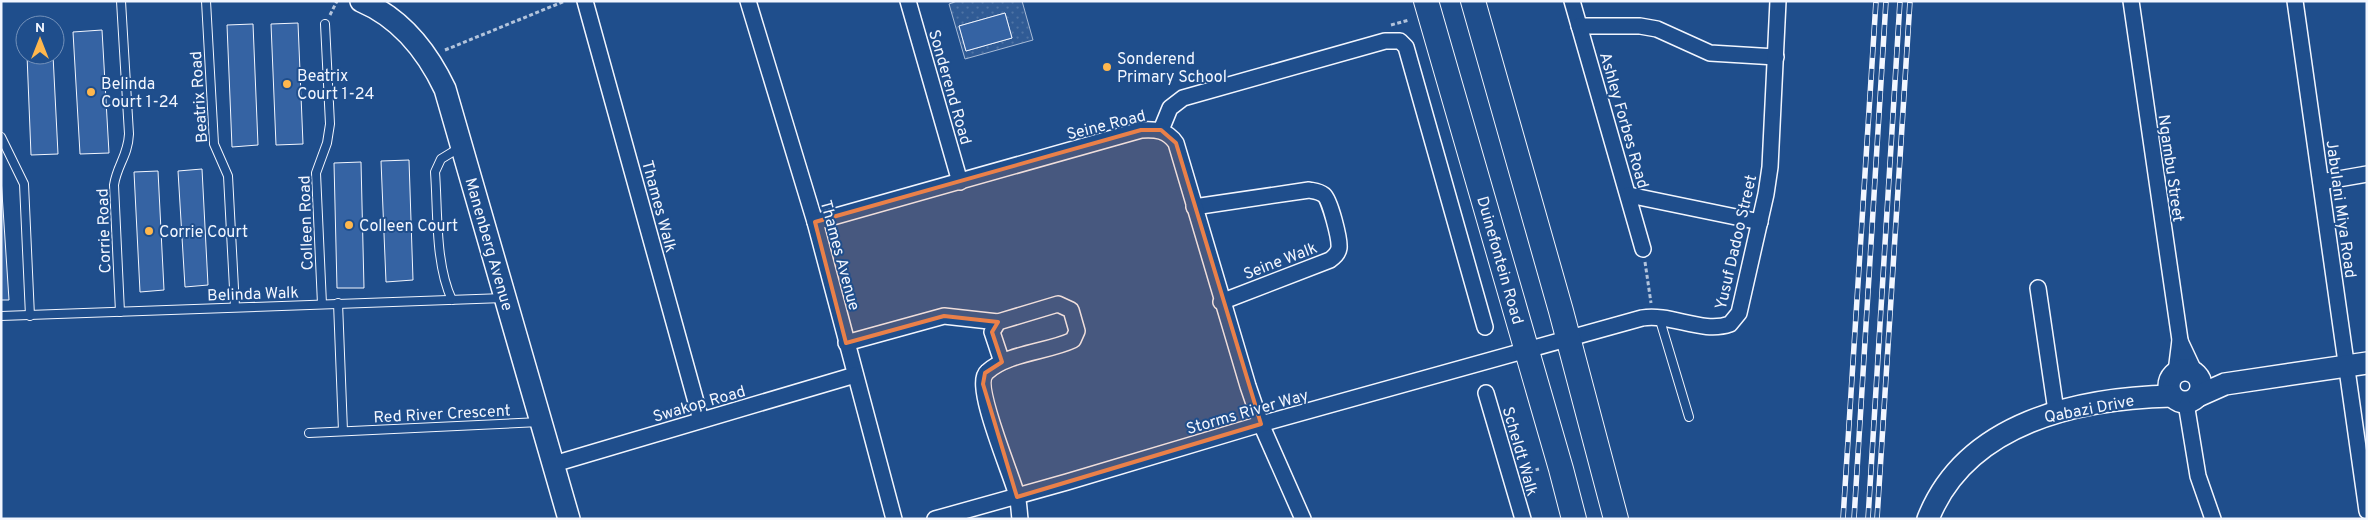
<svg xmlns="http://www.w3.org/2000/svg" width="2368" height="520" viewBox="0 0 2368 520" font-family="Overpass,sans-serif">
<style>
.park{fill:url(#park-dots);stroke:#a8bbd7;fill-rule:evenodd}
.building{fill:#3563a3;stroke:#f2f6ff}
.lines{fill:none;stroke-linecap:round;stroke-linejoin:round}
.lane-casing{stroke:#f2f6ff;stroke-width:10}
.street-casing{stroke:#f2f6ff;stroke-width:18}
.secondary-casing{stroke:#f2f6ff;stroke-width:24}
.primary-casing{stroke:#f2f6ff;stroke-width:26}
.path{stroke:#b3c4dc;stroke-width:3;stroke-dasharray:4 2.5;stroke-linecap:butt}
.lane{stroke:#1f4e8c;stroke-width:8}
.street{stroke:#1f4e8c;stroke-width:15}
.secondary{stroke:#1f4e8c;stroke-width:21}
.primary{stroke:#1f4e8c;stroke-width:24}
.rail-casing{stroke:#f2f6ff;stroke-width:5.5}
.rail{stroke:#1f4e8c;stroke-width:4;stroke-dasharray:11;stroke-linecap:butt}
.marked{fill:#ea8049;fill-opacity:0.2;stroke:#ea8049;stroke-width:4;stroke-linejoin:round}
.poi-dot{fill:#ffb74d;stroke:#1f4e8c;stroke-width:2}
.labels{text-anchor:middle;stroke-width:4;stroke-linejoin:round;paint-order:stroke}
.poi-label{font-size:16px;fill:#f2f6ff;stroke:#1f4e8c;text-anchor:start}
.street-label{font-size:16px;fill:#f2f6ff;stroke:#1f4e8c}
</style>
<defs>
<pattern id="park-dots" width="8" height="8" patternUnits="userSpaceOnUse" patternTransform="scale(1.25)"><rect width="8" height="8" fill="#305b95"/><path d="M2 2h.1M6 6h.1" fill="none" stroke="#4e73a5" stroke-width="1.8" stroke-linecap="round"/></pattern>
</defs>
<rect width="100%" height="100%" fill="#1f4e8c"/>
<path class="park" d="M 957,1 L 1022,1 L 1033,40 L 965,59 L 949,4 ZM 1005,13 L 1012,38 L 966,51 L 959,26 Z"/>
<g class="building">
<path d="M 1005,13 L 1012,38 L 966,51 L 959,26 Z"/>
<path d="M 298,23 L 303,144 L 276,145 L 271,24 Z"/>
<path d="M 253,24 L 258,145 L 232,147 L 227,25 Z"/>
<path d="M 102,30 L 109,153 L 80,154 L 73,32 Z"/>
<path d="M 27,55 L 53,55 L 58,154 L 31,155 Z"/>
<path d="M 409,160 L 413,280 L 386,282 L 381,161 Z"/>
<path d="M 361,162 L 364,288 L 337,288 L 334,163 Z"/>
<path d="M 202,169 L 208,285 L 185,287 L 178,171 Z"/>
<path d="M 158,171 L 164,290 L 140,292 L 134,172 Z"/>
<path d="M 1,178 L 9,300 L 1,300 Z"/>
</g>
<g class="lines">
<g class="lane-casing">
<g id="lane">
<path d="M 206,1 L 214,144 L 228,176 L 235,307"/>
<path d="M 1,137 L 24,184 L 30,316"/>
<path d="M 452,300 C 435,264 438,212 435,172 L 441,159 L 459,148"/>
<path d="M 338,303 L 343,431"/>
<path d="M 322,304 L 316,173 L 327,143 L 330,124 L 325,24"/>
<path d="M 120,312 L 114,185 C 117,165 128,156 129,134 L 121,1"/>
<path d="M 1,316 L 504,298"/>
<path d="M 1659,317 L 1689,417"/>
<path d="M 309,433 L 540,422"/>
</g>
</g>
<g class="street-casing">
<g id="street">
<path d="M 585,1 L 701,420"/>
<path d="M 748,1 L 815,222 L 894,519"/>
<path d="M 908,1 L 960,182"/>
<path d="M 1572,1 L 1643,249"/>
<path d="M 2131,1 L 2180,340 L 2176,372"/>
<path d="M 2295,1 L 2367,511"/>
<path d="M 1579,26 L 1640,26 L 1657,29 L 1710,53 L 1776,57"/>
<path d="M 1161,130 L 1170,108 L 1183,98 L 1385,41 L 1400,41 L 1406,47 L 1485,327"/>
<path d="M 2321,182 L 2367,174"/>
<path d="M 1629,195 L 1760,222"/>
<path d="M 1194,207 L 1309,190 C 1314,191 1319,191 1324,195 C 1330,200 1340,239 1339,248 C 1338,254 1334,257 1330,260 L 1221,302"/>
<path d="M 815,222 L 1141,130 C 1156,129 1167,130 1176,143 L 1248,386 L 1261,424 L 1303,519"/>
<path d="M 2038,288 L 2056,411"/>
<path d="M 2180,341 L 2195,373"/>
<path d="M 846,343 L 944,316 L 998,322"/>
<path d="M 1002,362 L 992,332 L 998,322 L 1058,304 L 1071,310 L 1077,331 L 1073,340 C 1048,352 1007,353 987,372 C 972,385 1012,475 1017,496 C 1019,503 1019,511 1020,519"/>
<path d="M 1486,393 L 1523,519"/>
<path d="M 2186,403 L 2198,476 L 2213,519"/>
<path d="M 554,464 L 855,375"/>
<path d="M 935,519 L 1067,482 L 1261,424 L 1642,318 C 1671,313 1702,334 1730,324 L 1739,313 L 1766,194 L 1770,167 L 1778,1"/>
</g>
</g>
<g class="secondary-casing">
<g id="secondary">
<path d="M 361,1 C 401,18 427,51 445,89 L 569,519"/>
<circle cx="2185" cy="386" r="16"/>
<path d="M 2198,396 L 2225,384 L 2367,363"/>
<path d="M 1928,519 C 1966,422 2079,398 2172,396"/>
</g>
</g>
<g class="primary-casing">
<g id="primary">
<path d="M 1426,1 L 1561,469 L 1574,519"/>
<path d="M 1473,1 L 1561,311 L 1616,519"/>
</g>
</g>
<g class="path">
<path d="M 330,15 L 337,1"/>
<path d="M 1391,25 L 1409,20"/>
<path d="M 445,50 L 565,1"/>
<path d="M 1645,262 L 1651,303"/>
<path d="M 1523,473 L 1539,469"/>
</g>
<use href="#lane" class="lane"/>
<use href="#street" class="street"/>
<use href="#secondary" class="secondary"/>
<use href="#primary" class="primary"/>
<g class="rail-casing">
<g id="rail">
<path d="M 1843,519 L 1876,1"/>
<path d="M 1854,519 L 1886,1"/>
<path d="M 1868,519 L 1900,1"/>
<path d="M 1877,519 L 1910,1"/>
</g>
</g>
<use href="#rail" class="rail"/>
</g>
<path class="marked" d="M 1141,130 L 1161,130 L 1176,143 L 1261,424 L 1017,497 L 983,384 L 985,373 L 1002,362 L 992,332 L 998,322 L 944,316 L 846,343 L 815,222 Z"/>
<g class="poi-dot">
<circle cx="1107" cy="67" r="5"/>
<circle cx="287" cy="84" r="5"/>
<circle cx="91" cy="92" r="5"/>
<circle cx="349" cy="225" r="5"/>
<circle cx="149" cy="231" r="5"/>
</g>
<g class="labels">
<g class="poi-label">
<text x="1117" y="64">Sonderend<tspan x="1117" dy="18">Primary School</tspan></text>
<text x="297" y="81">Beatrix<tspan x="297" dy="18">Court 1-24</tspan></text>
<text x="101" y="89">Belinda<tspan x="101" dy="18">Court 1-24</tspan></text>
<text x="359" y="231">Colleen Court</text>
<text x="159" y="237">Corrie Court</text>
</g>
<g class="street-label">
<text transform="translate(951 87) rotate(74)" y="6">Sonderend Road</text>
<text transform="translate(198 97) rotate(-94)" y="6">Beatrix Road</text>
<text transform="translate(1625 120) rotate(74)" y="6">Ashley Forbes Road</text>
<text transform="translate(1106 124) rotate(-14)" y="6">Seine Road</text>
<text transform="translate(2172 168) rotate(82)" y="6">Ngambu Street</text>
<text transform="translate(660 206) rotate(75)" y="6">Thames Walk</text>
<text transform="translate(2342 209) rotate(82)" y="6">Jabulani Miya Road</text>
<text transform="translate(305 223) rotate(-92)" y="6">Colleen Road</text>
<text transform="translate(103 231) rotate(-92)" y="6">Corrie Road</text>
<text transform="translate(1735 242) rotate(-77)" y="6">Yusuf Dadoo Street</text>
<text transform="translate(490 244) rotate(74)" y="6">Manenberg Avenue</text>
<text transform="translate(841 255) rotate(75)" y="6">Thames Avenue</text>
<text transform="translate(1280 260) rotate(-21)" y="6">Seine Walk</text>
<text transform="translate(1501 260) rotate(74)" y="6">Duinefontein Road</text>
<text transform="translate(253 293) rotate(-2)" y="6">Belinda Walk</text>
<text transform="translate(699 403) rotate(-16)" y="6">Swakop Road</text>
<text transform="translate(2089 408) rotate(-11)" y="6">Qabazi Drive</text>
<text transform="translate(1247 411) rotate(-16)" y="6">Storms River Way</text>
<text transform="translate(442 413) rotate(-3)" y="6">Red River Crescent</text>
<text transform="translate(1521 451) rotate(74)" y="6">Scheldt Walk</text>
</g>
</g>
<rect width="2368" height="520" fill="none" stroke="#f2f6ff" stroke-width="5"/>
<g transform="translate(40 40)"><circle r="24" fill="#1f4e8c" stroke="#7391ba"/>
<path d="M0-4L9 19L0 12L-9 19Z" fill="#ffb74d"/>
<text y="-8" font-size="14" font-weight="bold" text-anchor="middle" fill="#f2f6ff">N</text>
</g>
</svg>
